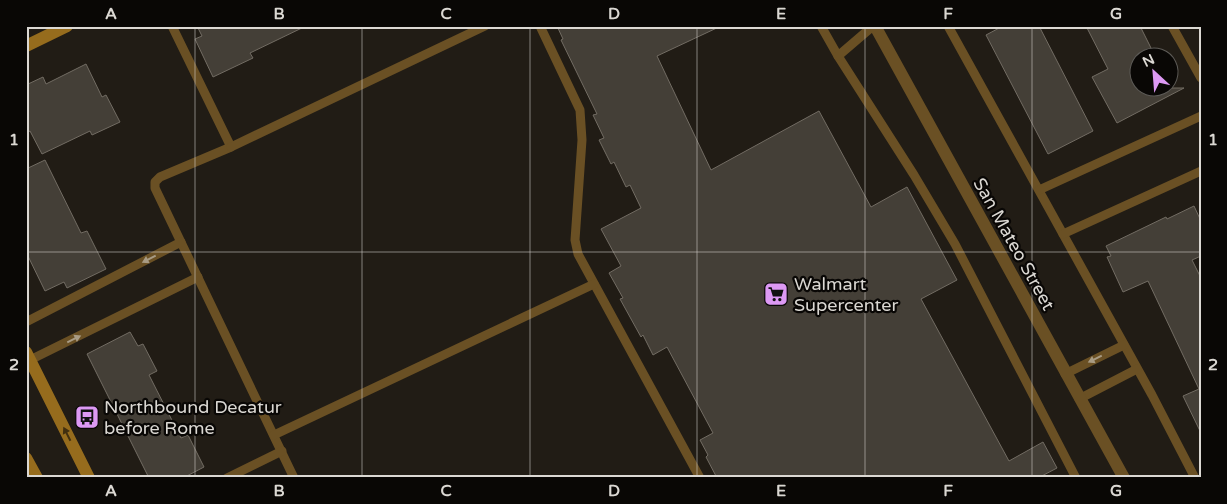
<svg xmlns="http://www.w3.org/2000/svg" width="1227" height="504" viewBox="0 0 1227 504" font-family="'Varela Round',sans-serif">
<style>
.building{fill:#443f37;stroke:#726c63}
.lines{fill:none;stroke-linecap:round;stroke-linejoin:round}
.lane{stroke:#6a5024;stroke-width:9}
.street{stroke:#6a5024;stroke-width:12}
.secondary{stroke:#966c1d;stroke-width:12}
.oneway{fill:#a89b84}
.oneway2{fill:#412f0f}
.grid{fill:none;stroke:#dbd8d3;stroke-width:1;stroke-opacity:0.55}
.labels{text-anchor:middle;stroke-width:4.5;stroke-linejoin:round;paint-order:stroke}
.street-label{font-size:18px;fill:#dbd8d3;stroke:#090705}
.poi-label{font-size:18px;fill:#dbd8d3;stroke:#090705;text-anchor:start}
.neatline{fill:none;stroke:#dbd8d3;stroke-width:2}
.grid-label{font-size:16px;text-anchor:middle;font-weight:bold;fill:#dbd8d3}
</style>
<rect width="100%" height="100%" fill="#211c15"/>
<g class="building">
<path d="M 197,26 L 306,26 L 250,53 L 253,58 L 213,77 L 195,39 L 202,36 Z"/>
<path d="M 557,26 L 721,26 L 657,56 L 711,170 L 819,111 L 871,207 L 907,187 L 957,280 L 921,299 L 1009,461 L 1043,442 L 1057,468 L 1038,478 L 717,478 L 706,457 L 708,455 L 700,440 L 713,433 L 667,347 L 653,355 L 643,335 L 641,337 L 620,299 L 623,298 L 609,273 L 621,266 L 601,229 L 641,208 L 630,185 L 626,187 L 614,162 L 611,164 L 599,140 L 604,138 L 593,115 L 597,114 L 561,40 L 563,39 Z"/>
<path d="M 1003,26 L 1039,26 L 1093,131 L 1048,154 L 986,35 Z"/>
<path d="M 1086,26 L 1140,26 L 1156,58 L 1140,58 L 1140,88 L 1184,88 L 1117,123 L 1092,77 L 1108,69 Z"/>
<path d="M 86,64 L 102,97 L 106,95 L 120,122 L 92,135 L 90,131 L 42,154 L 30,131 L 26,133 L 26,85 L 43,77 L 46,84 Z"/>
<path d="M 45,160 L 81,233 L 87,231 L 106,269 L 67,288 L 64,282 L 45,291 L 26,252 L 26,169 Z"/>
<path d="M 1194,206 L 1201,221 L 1201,256 L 1192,260 L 1201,278 L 1201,433 L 1183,396 L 1199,389 L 1148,281 L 1123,292 L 1107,257 L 1111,256 L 1106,246 L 1166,217 L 1167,219 Z"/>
<path d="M 130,332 L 138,346 L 143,344 L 157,371 L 149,375 L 181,438 L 188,435 L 204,467 L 183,478 L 149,478 L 87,354 Z"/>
</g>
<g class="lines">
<g class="lane">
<path d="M 172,26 L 231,147 L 160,177 L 155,182 L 155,188 L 294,478"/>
<path d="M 540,26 L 580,110 L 582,140 L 575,240 L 578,254 L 700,478"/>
<path d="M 821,26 L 838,56 L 914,175 L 955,244 L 1076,478"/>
<path d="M 948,26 L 1152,395 L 1195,478"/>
<path d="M 1172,26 L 1201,78"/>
<path d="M 838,56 L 873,26"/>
<path d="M 231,147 L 485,26"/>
<path d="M 1039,190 L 1201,116"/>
<path d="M 1063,234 L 1201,171"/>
<path d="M 26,322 L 181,242"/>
<path d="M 30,360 L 198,277"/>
<path d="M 1065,374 L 1124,345"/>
<path d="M 1079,399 L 1137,369"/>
<path d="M 274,435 L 594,284"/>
<path d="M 227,478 L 282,451"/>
</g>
<path class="street" d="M 875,26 L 1124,478"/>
<g class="secondary">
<path d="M 26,46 L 67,26"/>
<path d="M 26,352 L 89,478"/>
<path d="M 26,458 L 37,478"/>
</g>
</g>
<defs><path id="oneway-solid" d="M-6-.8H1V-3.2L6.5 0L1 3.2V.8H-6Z" transform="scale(1.25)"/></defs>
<g class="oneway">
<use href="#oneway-solid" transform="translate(149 259) rotate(153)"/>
<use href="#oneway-solid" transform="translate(74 339) rotate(-26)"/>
<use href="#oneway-solid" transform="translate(1095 359) rotate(154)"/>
</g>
<use class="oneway2" href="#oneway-solid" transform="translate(67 434) rotate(-117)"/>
<path class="grid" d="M 195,26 L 195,478M 362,26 L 362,478M 530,26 L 530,478M 697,26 L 697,478M 865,26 L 865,478M 1032,26 L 1032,478M 26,252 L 1201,252"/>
<defs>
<g id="supermarket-square" transform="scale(1.25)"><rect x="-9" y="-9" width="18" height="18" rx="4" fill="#dd99f4" stroke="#090705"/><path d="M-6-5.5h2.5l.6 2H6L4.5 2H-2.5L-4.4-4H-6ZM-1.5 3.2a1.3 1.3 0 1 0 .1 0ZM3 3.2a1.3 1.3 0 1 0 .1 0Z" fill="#111"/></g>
<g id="bus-square" transform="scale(1.25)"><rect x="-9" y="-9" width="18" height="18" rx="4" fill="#dd99f4" stroke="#090705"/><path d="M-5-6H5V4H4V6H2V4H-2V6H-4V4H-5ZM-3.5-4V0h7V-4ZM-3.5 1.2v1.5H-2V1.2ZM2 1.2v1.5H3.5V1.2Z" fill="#111"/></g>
</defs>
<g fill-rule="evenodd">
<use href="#supermarket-square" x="776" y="294"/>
<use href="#bus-square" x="87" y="417"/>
</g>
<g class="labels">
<g class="street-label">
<text transform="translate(1014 244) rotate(61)" y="6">San Mateo Street</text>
</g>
<g class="poi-label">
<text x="794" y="290">Walmart<tspan x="794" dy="21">Supercenter</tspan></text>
<text x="104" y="413">Northbound Decatur<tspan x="104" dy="21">before Rome</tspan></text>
</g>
</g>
<rect width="1227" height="504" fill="none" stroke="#090705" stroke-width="55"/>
<g transform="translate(1154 72) rotate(334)"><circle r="24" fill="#090705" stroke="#5d5b57"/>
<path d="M0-4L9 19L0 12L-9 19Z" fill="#dd99f4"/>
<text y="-8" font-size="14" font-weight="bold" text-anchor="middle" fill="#dbd8d3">N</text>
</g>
<rect x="28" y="28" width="1172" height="448" class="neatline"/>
<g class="grid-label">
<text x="111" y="19">A</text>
<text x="279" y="19">B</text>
<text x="446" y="19">C</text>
<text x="614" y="19">D</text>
<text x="781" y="19">E</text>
<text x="948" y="19">F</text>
<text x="1116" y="19">G</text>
<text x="14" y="145">1</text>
<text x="1213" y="145">1</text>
<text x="14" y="370">2</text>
<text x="1213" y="370">2</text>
<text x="111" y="496">A</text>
<text x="279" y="496">B</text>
<text x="446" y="496">C</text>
<text x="614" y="496">D</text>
<text x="781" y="496">E</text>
<text x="948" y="496">F</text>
<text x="1116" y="496">G</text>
</g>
</svg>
